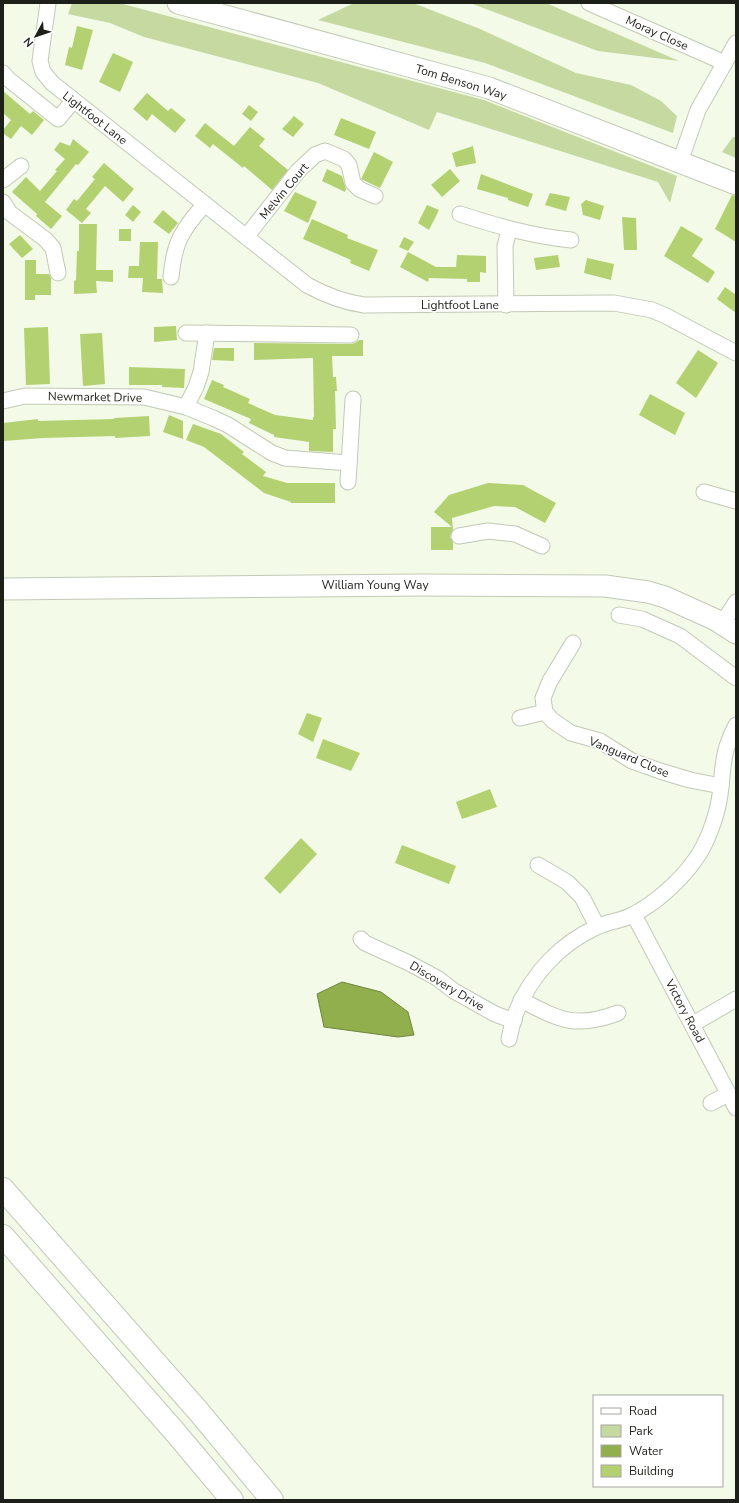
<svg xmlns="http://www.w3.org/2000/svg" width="739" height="1503" viewBox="0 0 739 1503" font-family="'Nunito Sans',sans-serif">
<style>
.green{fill:#c5d9a1}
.water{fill:#92af4e;stroke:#6f843e}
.building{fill:#b3d170}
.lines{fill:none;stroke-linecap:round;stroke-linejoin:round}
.street-casing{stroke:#c2c9b6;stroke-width:17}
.secondary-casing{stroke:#c2c9b6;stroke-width:23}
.highway-casing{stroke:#c2c9b6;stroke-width:24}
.street{stroke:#fff;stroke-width:15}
.secondary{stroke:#fff;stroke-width:21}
.highway{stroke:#fff;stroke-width:22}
.labels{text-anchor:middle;stroke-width:3.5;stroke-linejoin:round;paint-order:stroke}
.street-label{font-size:12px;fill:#1d1f19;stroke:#fff}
</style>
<rect width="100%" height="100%" fill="#f3fae7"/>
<g class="green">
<path d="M 72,3 L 119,3 L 484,100 L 677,176 L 670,203 L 658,182 L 437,112 L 429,130 L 318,83 L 144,37 L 110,23 L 68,14 Z"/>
<path d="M 354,3 L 413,3 L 480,29 L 576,73 L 631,85 L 661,101 L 677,116 L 673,133 L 485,63 L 318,20 Z"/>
<path d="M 470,3 L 546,3 L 679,61 L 598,51 Z"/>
<path d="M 733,137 L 736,137 L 736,158 L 722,152 Z"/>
</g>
<path class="water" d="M 342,982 L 381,992 L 408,1012 L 414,1035 L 398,1037 L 324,1027 L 317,994 Z"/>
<g class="building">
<path d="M 77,26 L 93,30 L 82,70 L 65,65 L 69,47 L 72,48 Z"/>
<path d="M 113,53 L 133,62 L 120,92 L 99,82 Z"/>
<path d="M 3,91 L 30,114 L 33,111 L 44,120 L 32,135 L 21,126 L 11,139 L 3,133 L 3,130 L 11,120 L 3,113 Z"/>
<path d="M 147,93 L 168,111 L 171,108 L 186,120 L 175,133 L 152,114 L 147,121 L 133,109 Z"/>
<path d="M 249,105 L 258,112 L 251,121 L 242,114 Z"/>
<path d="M 294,116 L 304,124 L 293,137 L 282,129 Z"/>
<path d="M 341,118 L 376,132 L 369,149 L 334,135 Z"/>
<path d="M 205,123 L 234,146 L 250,127 L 265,139 L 259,146 L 288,170 L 272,190 L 244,166 L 243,168 L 213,144 L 210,148 L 195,136 Z"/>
<path d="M 73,139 L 89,152 L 78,165 L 76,164 L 45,202 L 62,216 L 51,229 L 36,216 L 37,214 L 12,192 L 26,177 L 40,191 L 57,171 L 55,170 L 65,159 L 54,150 L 60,142 L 70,146 Z"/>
<path d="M 473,146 L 476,163 L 456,167 L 452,153 Z"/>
<path d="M 374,152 L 393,162 L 380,188 L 361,179 Z"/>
<path d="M 104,163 L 134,189 L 123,202 L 105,186 L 86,209 L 91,213 L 82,223 L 66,210 L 74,199 L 77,201 L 95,179 L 92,177 Z"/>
<path d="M 327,169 L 342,176 L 346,189 L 345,192 L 322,181 Z"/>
<path d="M 450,169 L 460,181 L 442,197 L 431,185 Z"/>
<path d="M 481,174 L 533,194 L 528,207 L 508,200 L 508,198 L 477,189 Z"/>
<path d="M 295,192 L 317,202 L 308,223 L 284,211 Z"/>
<path d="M 550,193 L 570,197 L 566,211 L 545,205 Z"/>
<path d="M 732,195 L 736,196 L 736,242 L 715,229 Z"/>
<path d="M 586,200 L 604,206 L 600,220 L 583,215 L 581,204 Z"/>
<path d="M 133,205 L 141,212 L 133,222 L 125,215 Z"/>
<path d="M 427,205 L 439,210 L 429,230 L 418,223 Z"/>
<path d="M 163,210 L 178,223 L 169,234 L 153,222 Z"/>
<path d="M 622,217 L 636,218 L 637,250 L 624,250 Z"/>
<path d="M 312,219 L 348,235 L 347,238 L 378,250 L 369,271 L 350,263 L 351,260 L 303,239 Z"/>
<path d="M 79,224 L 97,224 L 96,270 L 113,270 L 113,282 L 96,281 L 97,293 L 74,294 L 74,281 L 76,280 L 77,251 L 79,251 Z"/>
<path d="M 681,226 L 703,239 L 692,256 L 715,272 L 708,283 L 664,256 Z"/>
<rect x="119" y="229" width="12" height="12"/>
<path d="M 20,235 L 33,249 L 22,258 L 9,244 Z"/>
<path d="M 404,237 L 414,242 L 408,251 L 399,247 Z"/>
<path d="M 140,242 L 158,242 L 157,279 L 162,279 L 163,293 L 142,292 L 143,278 L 128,278 L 129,266 L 139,266 Z"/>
<path d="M 408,252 L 436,267 L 456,267 L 457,255 L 486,256 L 486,273 L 480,272 L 480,282 L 467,282 L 467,279 L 429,278 L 428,282 L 400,267 Z"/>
<path d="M 558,255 L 560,267 L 536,270 L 534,258 Z"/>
<path d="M 587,258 L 614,264 L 611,280 L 584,273 Z"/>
<path d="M 25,260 L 36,260 L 36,274 L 49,274 L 51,278 L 51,295 L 35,295 L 35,300 L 25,300 Z"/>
<path d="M 725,287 L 736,295 L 736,313 L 717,299 Z"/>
<path d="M 176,326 L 177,340 L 154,342 L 154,327 Z"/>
<path d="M 48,327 L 50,384 L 26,385 L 24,328 Z"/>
<path d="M 102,333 L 105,384 L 83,386 L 80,334 Z"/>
<path d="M 359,340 L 363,340 L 363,356 L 332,356 L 333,377 L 336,377 L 337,391 L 335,391 L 336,429 L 333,429 L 333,452 L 309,451 L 309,442 L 274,437 L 274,435 L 249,423 L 251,419 L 204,399 L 212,380 L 224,385 L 223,387 L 250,399 L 248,403 L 275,415 L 313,420 L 313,417 L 314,417 L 313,358 L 254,360 L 254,343 L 351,344 L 355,343 Z"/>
<path d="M 214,348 L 234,348 L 234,361 L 212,360 Z"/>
<path d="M 698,350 L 718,363 L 696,398 L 676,383 Z"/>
<path d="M 129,367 L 185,369 L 184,388 L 162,387 L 162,385 L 129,385 Z"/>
<path d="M 650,394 L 685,413 L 675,435 L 639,415 Z"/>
<path d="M 169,415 L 183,421 L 183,439 L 163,432 Z"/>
<path d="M 149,416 L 150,436 L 115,438 L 115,436 L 43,438 L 3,441 L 3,423 L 38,419 L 38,421 L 114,419 L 114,418 Z"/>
<path d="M 193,424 L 221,434 L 244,452 L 242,454 L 266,472 L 263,476 L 287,483 L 335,483 L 335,503 L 291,503 L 291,502 L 264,493 L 204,447 L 186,440 Z"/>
<path d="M 488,483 L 523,485 L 556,503 L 545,523 L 515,507 L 494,506 L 452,518 L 453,530 L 450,537 L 453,542 L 453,550 L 431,550 L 431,527 L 452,527 L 434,512 L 449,495 Z"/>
<path d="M 307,713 L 322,718 L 313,742 L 298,734 Z"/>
<path d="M 323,739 L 360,753 L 351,771 L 316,758 Z"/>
<path d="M 490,789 L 497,807 L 462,819 L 456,802 Z"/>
<path d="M 301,838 L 317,854 L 280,894 L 264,878 Z"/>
<path d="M 402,845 L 456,866 L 449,884 L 395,863 Z"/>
</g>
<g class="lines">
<g class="street-casing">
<g id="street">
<path d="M 48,3 L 40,61 L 43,72 L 52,83 L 307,285 C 325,295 343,302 364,305 L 614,303 L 652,310 L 666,316 L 736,353"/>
<path d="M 589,3 L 725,63"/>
<path d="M 3,73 L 7,78 L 58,119 L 73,101"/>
<path d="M 680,162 L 698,110 L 736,43"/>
<path d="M 3,180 L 21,166"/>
<path d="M 3,202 L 10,213 L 45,239 L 53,248 L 58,273"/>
<path d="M 460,214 C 497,226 532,236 571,240"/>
<path d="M 246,237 L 298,171 L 315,155 L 325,151 L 344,159 L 349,165 L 353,183 L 359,189 L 375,196"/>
<path d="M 171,277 C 172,268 173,258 176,249 C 180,233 193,217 205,204"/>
<path d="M 506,305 L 505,246 L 509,230"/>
<path d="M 186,333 L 351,335"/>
<path d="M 3,401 L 25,396 L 144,397 L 186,407 L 213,418 L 228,425 L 272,453 L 285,458 L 349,463"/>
<path d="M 186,407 L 196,387 L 201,372 L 207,333"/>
<path d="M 348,482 L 353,399"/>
<path d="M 704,492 L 736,501"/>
<path d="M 459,536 L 488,531 L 515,534 L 542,546"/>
<path d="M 619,615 L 642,619 L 680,636 L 736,678"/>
<path d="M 722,624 L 736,602"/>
<path d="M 573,643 L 550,681 L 543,698 L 545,712 L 552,720 L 571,733 L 600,741 L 632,761 L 660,771 L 690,780 L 721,786"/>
<path d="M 520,718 L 545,712"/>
<path d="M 538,865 L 567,882 L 582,897 L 597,926"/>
<path d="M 634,915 L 736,1108"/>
<path d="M 361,939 L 365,943 L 409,963 L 437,978 L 454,991 L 495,1014 L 514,1021"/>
<path d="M 521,1000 C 560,1020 575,1029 618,1013"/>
<path d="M 693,1024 L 736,999"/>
<path d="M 509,1039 C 511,1030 513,1019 517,1010 C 532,974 561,943 597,927 C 609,921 623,921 634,914 C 656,903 681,880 695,860 C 707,844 717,816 720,795 C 722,781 722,765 726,750 C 728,742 732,733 736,725"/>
<path d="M 711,1103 L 728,1094"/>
</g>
</g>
<g class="secondary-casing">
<g id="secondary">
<path d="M 178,3 L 489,88 L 736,184"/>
<path d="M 3,589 L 421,585 L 605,586 L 648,592 L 665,597 L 716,620 L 736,633"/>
</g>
</g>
<g class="highway-casing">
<g id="highway">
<path d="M 3,1189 L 199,1412 L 272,1500"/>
<path d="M 3,1236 L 175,1432 L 232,1500"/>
</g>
</g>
<use href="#street" class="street"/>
<use href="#secondary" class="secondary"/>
<use href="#highway" class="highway"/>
</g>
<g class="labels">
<g class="street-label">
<text transform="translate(657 33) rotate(24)" y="4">Moray Close</text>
<text transform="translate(461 82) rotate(17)" y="4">Tom Benson Way</text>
<text transform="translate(95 118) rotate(38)" y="4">Lightfoot Lane</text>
<text transform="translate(284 191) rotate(-50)" y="4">Melvin Court</text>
<text x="460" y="309">Lightfoot Lane</text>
<text transform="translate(95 397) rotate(1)" y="4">Newmarket Drive</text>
<text x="375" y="589">William Young Way</text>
<text transform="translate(629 757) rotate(23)" y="4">Vanguard Close</text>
<text transform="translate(447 986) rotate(31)" y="4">Discovery Drive</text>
<text transform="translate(685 1011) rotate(62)" y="4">Victory Road</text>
</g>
</g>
<rect width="739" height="1503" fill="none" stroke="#1d1f19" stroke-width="8"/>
<rect x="593" y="1395" width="130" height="92" fill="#ffffff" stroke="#a5a5a3"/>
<rect x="601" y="1408" width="20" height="6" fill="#ffffff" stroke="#a5a5a3"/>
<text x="629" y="1415" font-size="12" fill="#1d1f19">Road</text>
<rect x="601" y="1425" width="20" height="12" fill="#c5d9a1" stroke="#a5a5a3"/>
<text x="629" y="1435" font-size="12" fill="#1d1f19">Park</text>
<rect x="601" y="1445" width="20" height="12" fill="#92af4e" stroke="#a5a5a3"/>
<text x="629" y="1455" font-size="12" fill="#1d1f19">Water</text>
<rect x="601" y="1465" width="20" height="12" fill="#b3d170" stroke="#a5a5a3"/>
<text x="629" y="1475" font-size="12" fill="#1d1f19">Building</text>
<g transform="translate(36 36) rotate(230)" stroke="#ffffff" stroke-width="3" paint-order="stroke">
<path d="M0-3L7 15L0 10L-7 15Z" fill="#1d1f19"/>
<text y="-6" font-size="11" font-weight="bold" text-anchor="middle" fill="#1d1f19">N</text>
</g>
</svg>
